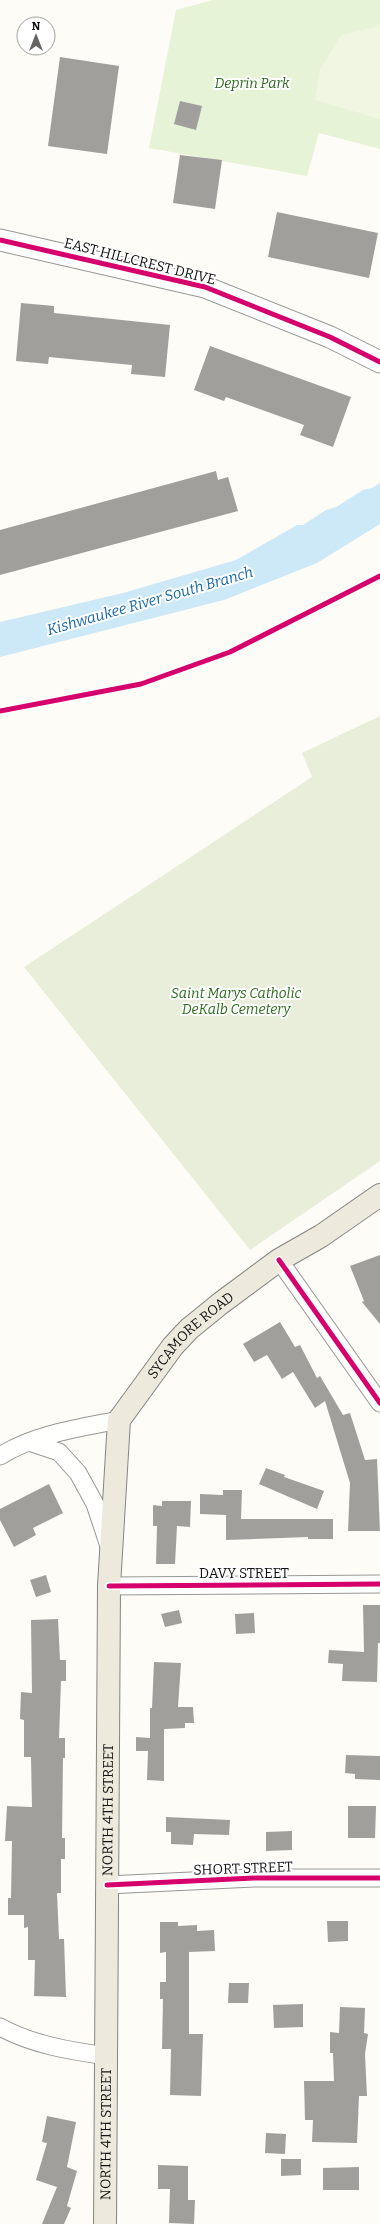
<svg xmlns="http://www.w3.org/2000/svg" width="380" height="2224" viewBox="0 0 380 2224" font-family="Bitter,serif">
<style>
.green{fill:#e7f3d7}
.cemetery{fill:#e9eedb}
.pitch{fill:#f0f6e1}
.water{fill:#cde8f7}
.building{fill:#a19f9c}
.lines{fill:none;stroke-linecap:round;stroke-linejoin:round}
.minor-casing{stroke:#979795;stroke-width:19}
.tertiary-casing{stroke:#979795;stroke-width:23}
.primary-casing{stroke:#858482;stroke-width:24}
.minor{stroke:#fffffe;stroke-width:17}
.tertiary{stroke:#fffffe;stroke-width:21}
.primary{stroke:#ede9dc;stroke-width:22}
.cycleway-casing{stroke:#fff;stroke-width:8}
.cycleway{stroke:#d6006c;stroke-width:5}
.labels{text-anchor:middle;stroke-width:4;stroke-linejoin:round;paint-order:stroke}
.park-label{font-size:14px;font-style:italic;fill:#2f6b1f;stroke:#fff}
.street-label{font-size:14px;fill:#111;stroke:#fff}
.water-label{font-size:15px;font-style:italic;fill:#1768a6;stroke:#fff}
</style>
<rect width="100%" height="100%" fill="#fdfcf7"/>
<path class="green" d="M 213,0 L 380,0 L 380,149 L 319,133 L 307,176 L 149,148 L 176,10 Z"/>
<path class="cemetery" d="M 380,716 L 380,1161 L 250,1250 L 24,967 L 312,777 L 302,753 Z"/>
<path class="pitch" d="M 380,26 L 380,119 L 315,100 L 320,70 L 341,35 Z"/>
<path class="water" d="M 380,483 L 380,524 L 317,563 L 224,600 L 0,657 L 0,622 L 123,593 L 236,560 L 297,525 L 303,525 L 326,510 L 336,507 L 363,490 L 372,488 Z"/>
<g class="building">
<path d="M 60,57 L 119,66 L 107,154 L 48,146 Z"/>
<path d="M 180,101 L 202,106 L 196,130 L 174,124 Z"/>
<path d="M 180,155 L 222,160 L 215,209 L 173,203 Z"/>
<path d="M 277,212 L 378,233 L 369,278 L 268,257 Z"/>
<path d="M 21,303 L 54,306 L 54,313 L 170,325 L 165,377 L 131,374 L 132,365 L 49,357 L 48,364 L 16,361 Z"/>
<path d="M 210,346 L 351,397 L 333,447 L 300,435 L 304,425 L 226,397 L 224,401 L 194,390 Z"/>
<path d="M 216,471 L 218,480 L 228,477 L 238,511 L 0,575 L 0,530 Z"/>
<path d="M 380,1255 L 380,1324 L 362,1302 L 364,1301 L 350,1266 Z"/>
<path d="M 280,1322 L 295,1347 L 300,1345 L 317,1378 L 320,1376 L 343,1415 L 350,1413 L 365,1460 L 377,1459 L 380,1531 L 348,1531 L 350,1483 L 325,1401 L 315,1408 L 293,1372 L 282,1379 L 267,1355 L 254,1362 L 243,1344 Z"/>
<path d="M 266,1468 L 285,1475 L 284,1477 L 324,1491 L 317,1509 L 259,1484 Z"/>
<path d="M 49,1484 L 63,1513 L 33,1528 L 36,1535 L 14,1547 L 0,1520 L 0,1509 Z"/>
<path d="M 223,1490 L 242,1490 L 241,1519 L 333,1519 L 333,1539 L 308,1539 L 308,1537 L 226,1540 L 226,1515 L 200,1514 L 200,1494 L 223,1495 Z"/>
<path d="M 162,1501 L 191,1501 L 190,1527 L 177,1526 L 175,1564 L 156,1564 L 157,1526 L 153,1526 L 153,1505 L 162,1506 Z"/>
<path d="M 46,1575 L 51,1592 L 36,1597 L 30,1580 Z"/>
<path d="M 363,1605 L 380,1605 L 380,1643 L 378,1643 L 377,1682 L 342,1681 L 343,1664 L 328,1663 L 329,1650 L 364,1652 Z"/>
<path d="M 179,1610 L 182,1623 L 165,1627 L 161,1614 Z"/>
<path d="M 254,1613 L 255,1633 L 236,1634 L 235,1614 Z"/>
<path d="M 58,1619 L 60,1660 L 66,1660 L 66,1681 L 61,1681 L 59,1738 L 65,1738 L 65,1758 L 63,1758 L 62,1838 L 65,1838 L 65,1859 L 61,1859 L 61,1893 L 57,1893 L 59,1939 L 64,1939 L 66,1997 L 34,1996 L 35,1960 L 28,1960 L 28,1927 L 24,1928 L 24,1915 L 8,1915 L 8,1898 L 11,1898 L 12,1841 L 5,1841 L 7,1806 L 32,1807 L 31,1757 L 24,1757 L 24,1720 L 20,1719 L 21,1692 L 32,1693 L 31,1620 Z"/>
<path d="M 154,1662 L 181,1663 L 178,1707 L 193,1707 L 194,1723 L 185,1723 L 185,1728 L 164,1729 L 164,1781 L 147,1780 L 148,1751 L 136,1751 L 136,1737 L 150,1738 L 150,1708 L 152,1708 Z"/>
<path d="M 346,1755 L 380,1756 L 380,1780 L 355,1779 L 355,1774 L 345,1773 Z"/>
<path d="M 348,1806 L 376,1806 L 375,1838 L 348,1838 Z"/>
<path d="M 166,1817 L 230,1820 L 229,1835 L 194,1834 L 193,1845 L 171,1844 L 171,1832 L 166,1832 Z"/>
<path d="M 292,1831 L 292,1850 L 266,1851 L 266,1832 Z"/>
<path d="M 327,1921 L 348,1921 L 348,1941 L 328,1942 Z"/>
<path d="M 160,1922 L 178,1922 L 178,1926 L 197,1925 L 197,1931 L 214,1930 L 215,1951 L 189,1952 L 189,2034 L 203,2034 L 201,2096 L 170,2095 L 171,2049 L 162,2049 L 163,1999 L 160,1999 L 160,1982 L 166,1982 L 166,1952 L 160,1953 Z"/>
<path d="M 229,1983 L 249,1983 L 248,2003 L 228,2003 Z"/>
<path d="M 303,2004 L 303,2027 L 274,2028 L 273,2005 Z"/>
<path d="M 340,2007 L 365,2008 L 364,2033 L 368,2034 L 365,2054 L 367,2096 L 359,2096 L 357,2143 L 312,2142 L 313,2120 L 305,2120 L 304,2081 L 334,2081 L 333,2053 L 330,2053 L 330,2032 L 339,2033 Z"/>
<path d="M 47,2116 L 76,2122 L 67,2167 L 77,2171 L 67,2206 L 71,2208 L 64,2224 L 42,2224 L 57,2187 L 36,2180 L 47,2143 L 42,2142 Z"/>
<path d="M 266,2133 L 286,2134 L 285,2154 L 265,2153 Z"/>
<path d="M 281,2159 L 301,2159 L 301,2175 L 281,2176 Z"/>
<path d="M 158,2165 L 188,2166 L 188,2200 L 195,2200 L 194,2224 L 169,2223 L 170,2189 L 158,2189 Z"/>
<path d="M 359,2167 L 359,2190 L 323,2190 L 323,2168 Z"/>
</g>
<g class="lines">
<g class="minor-casing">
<g id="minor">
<path d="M 279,1260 L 380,1403"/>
<path d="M 29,1442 L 59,1452 L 78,1473 L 95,1504 L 109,1546"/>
<path d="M 0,1456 C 35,1434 79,1428 119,1420"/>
<path d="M 109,1586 L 380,1584"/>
<path d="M 107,1885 L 254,1878 L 380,1878"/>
<path d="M 0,2027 C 33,2045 71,2051 107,2056"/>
</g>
</g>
<g class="tertiary-casing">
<path id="tertiary" d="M 0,240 L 205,287 L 330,337 L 380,362"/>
</g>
<g class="primary-casing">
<g id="primary">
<path id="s1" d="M 105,2224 L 109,1586 L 119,1420 L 173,1346 L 189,1329 L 221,1303 L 279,1260 L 321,1236 L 380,1195"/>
</g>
</g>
<use href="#minor" class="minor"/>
<use href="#tertiary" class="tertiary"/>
<use href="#primary" class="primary"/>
<g class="cycleway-casing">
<g id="cycleway">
<path d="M 0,240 L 205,287 L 330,337 L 380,362"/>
<path d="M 0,711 L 141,684 L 230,652 L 380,576"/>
<path d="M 279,1260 L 380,1403"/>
<path d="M 109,1586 L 380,1584"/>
<path d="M 107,1885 L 254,1878 L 380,1878"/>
</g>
</g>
<use href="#cycleway" class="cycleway"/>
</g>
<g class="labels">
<g class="park-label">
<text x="252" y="88">Deprin Park</text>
<text x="236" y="998">Saint Marys Catholic<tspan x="236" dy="16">DeKalb Cemetery</tspan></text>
</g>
<g class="street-label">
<text transform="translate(140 261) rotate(14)" y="5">EAST HILLCREST DRIVE</text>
<text dy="5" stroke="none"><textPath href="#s1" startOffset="916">SYCAMORE ROAD</textPath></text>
<text x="244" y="1578">DAVY STREET</text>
<text dy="5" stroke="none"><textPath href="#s1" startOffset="414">NORTH 4TH STREET</textPath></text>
<text transform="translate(243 1868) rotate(-2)" y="5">SHORT STREET</text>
<text dy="5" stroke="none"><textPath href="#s1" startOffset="90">NORTH 4TH STREET</textPath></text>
</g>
<g class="water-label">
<text transform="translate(150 601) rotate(-16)" y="5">Kishwaukee River South Branch</text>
</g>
</g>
<g transform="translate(36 36)"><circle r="19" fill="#ffffff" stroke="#a0a0a0"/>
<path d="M0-3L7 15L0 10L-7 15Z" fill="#646362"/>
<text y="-6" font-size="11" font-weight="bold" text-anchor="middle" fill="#111111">N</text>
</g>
</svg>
